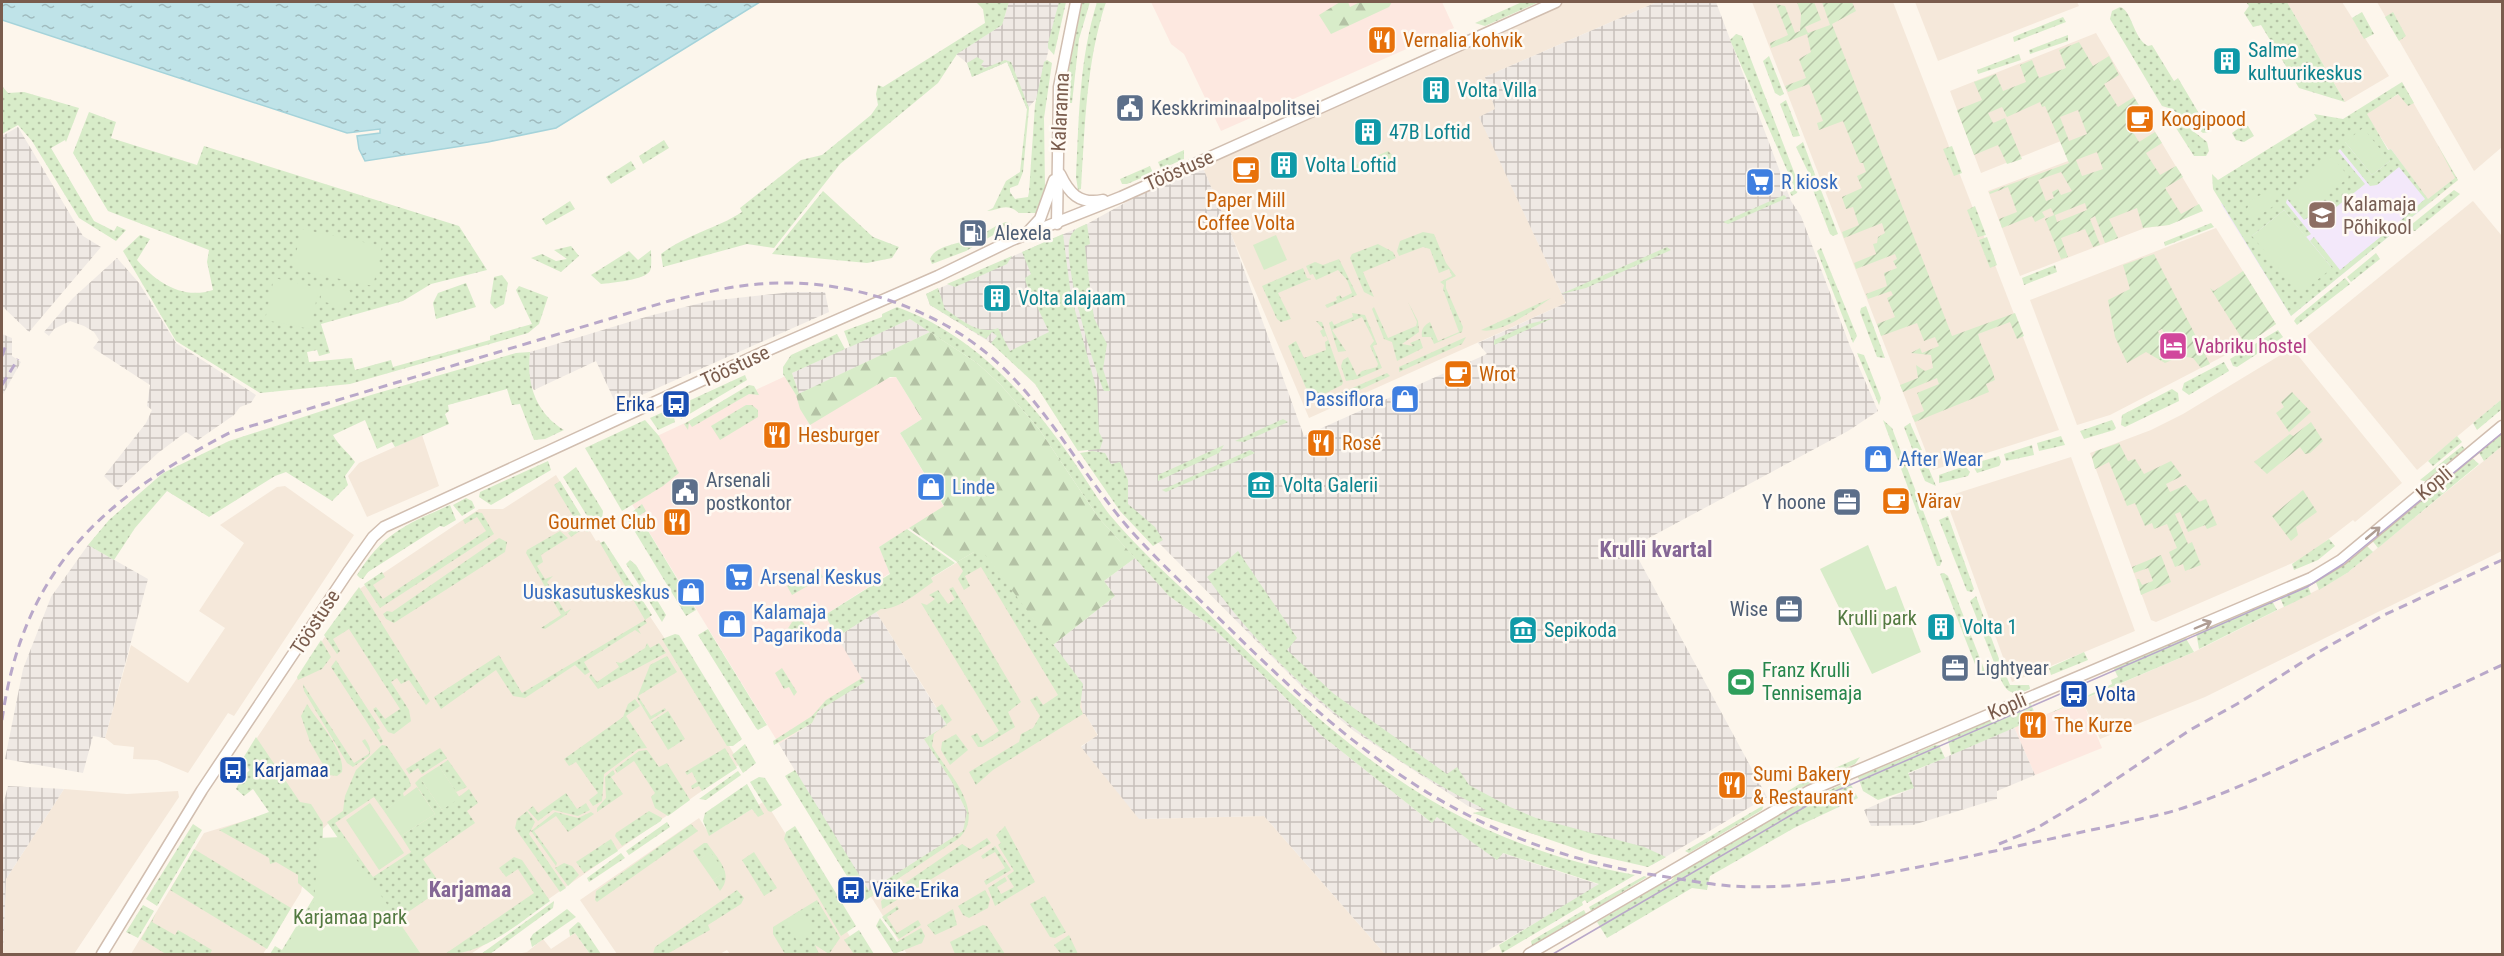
<svg xmlns="http://www.w3.org/2000/svg" width="2504" height="956" viewBox="0 0 2504 956" font-family="'Roboto Condensed',sans-serif">
<style>
.residential{fill:#f5e8da}
.commercial{fill:#fde8e0}
.industrial{fill:url(#industrial-grid)}
.education{fill:#f3e8fa}
.grass{fill:url(#grass-dots);fill-rule:evenodd}
.forest{fill:url(#forest-firs)}
.park{fill:#d8ecc9}
.garden{fill:url(#garden-furrows);fill-rule:evenodd}
.water{fill:url(#water-ripples);stroke:#a5d3da;stroke-width:1.5}
.lines{fill:none;stroke-linecap:round;stroke-linejoin:round}
.tertiary-casing{stroke:#d1beb0;stroke-width:13}
.tertiary{stroke:#fff;stroke-width:10}
.tram{stroke:#b9a8c9;stroke-width:1.5}
.rail{stroke:#b9a8c9;stroke-width:3;stroke-dasharray:9 6;stroke-linecap:butt}
.oneway{stroke:#af9d94}
.labels{text-anchor:middle;stroke-width:5;stroke-linejoin:round;paint-order:stroke}
.food-label{font-size:20px;fill:#c56008;stroke:#fffaf3;text-anchor:start}
.culture-label{font-size:20px;fill:#0d838f;stroke:#fffaf3;text-anchor:start}
.service-label{font-size:20px;fill:#4e5e75;stroke:#fffaf3;text-anchor:start}
.street-label{font-size:20px;fill:#7a5c4d;stroke:#fffaf3}
.shop-label{font-size:20px;fill:#366cbe;stroke:#fffaf3;text-anchor:start}
.education-label{font-size:20px;fill:#785e54;stroke:#fffaf3;text-anchor:start}
.hotel-label{font-size:20px;fill:#b23c85;stroke:#fffaf3;text-anchor:start}
.transit-label{font-size:20px;fill:#164399;stroke:#fffaf3;text-anchor:start}
.park-label{font-size:20px;fill:#537a41;stroke:#fffaf3}
.leisure-label{font-size:20px;fill:#27864d;stroke:#fffaf3;text-anchor:start}
.quarter-label{font-size:22px;font-weight:bold;fill:#846695;stroke:#fffaf3}
</style>
<defs>
<pattern id="industrial-grid" width="8" height="8" patternUnits="userSpaceOnUse" patternTransform="scale(1.5)"><rect width="8" height="8" fill="#efe9e4"/><path d="M0 4h8M4 0v8" fill="none" stroke="#c7c0bb"/></pattern>
<pattern id="grass-dots" width="8" height="8" patternUnits="userSpaceOnUse" patternTransform="scale(1.5)"><rect width="8" height="8" fill="#d8ecc9"/><path d="M2 2h.1M6 6h.1" fill="none" stroke="#b4c2a5" stroke-width="1.8" stroke-linecap="round"/></pattern>
<pattern id="forest-firs" width="22" height="20" patternUnits="userSpaceOnUse" patternTransform="scale(1.5)"><rect width="22" height="20" fill="#d8ecc9"/><path d="M5 1l3.5 6h-7zM16 11l3.5 6h-7z" fill="#b4c2a5"/></pattern>
<pattern id="garden-furrows" width="10" height="10" patternUnits="userSpaceOnUse" patternTransform="scale(1.5)"><rect width="10" height="10" fill="#d8ecc9"/><path d="M-1 1l2-2M0 10L10 0M9 11l2-2" fill="none" stroke="#b4c2a5"/></pattern>
<pattern id="water-ripples" width="26" height="14" patternUnits="userSpaceOnUse" patternTransform="scale(1.5)"><rect width="26" height="14" fill="#bfe3e8"/><path d="M2 4q2-2 4 0t4 0M15 11q2-2 4 0t4 0" fill="none" stroke="#a0bbbe"/></pattern>
</defs>
<rect width="100%" height="100%" fill="#fdf6ec"/>
<g class="residential">
<path d="M 1560,2 L 1657,2 L 1485,77 L 1495,109 L 1480,118 L 1566,303 L 1309,418 L 1200,161 Z"/>
<path d="M 1752,2 L 1893,2 L 2059,430 L 1933,470 Z"/>
<path d="M 1915,2 L 2077,2 L 2079,6 L 1938,61 Z"/>
<path d="M 2287,2 L 2342,2 L 2389,76 L 2345,102 Z"/>
<path d="M 2377,2 L 2502,2 L 2502,147 L 2474,171 Z"/>
<path d="M 2096,33 L 2202,210 L 2168,225 L 2145,228 L 2020,276 L 1988,191 L 2068,161 L 2061,141 L 1981,173 L 1950,91 Z"/>
<path d="M 2406,90 L 2458,180 L 2430,203 L 2391,149 L 2389,150 L 2365,113 Z"/>
<path d="M 2473,201 L 2502,236 L 2502,399 L 2417,470 L 2307,336 Z"/>
<path d="M 2216,228 L 2276,324 L 2247,344 L 2110,415 L 2077,425 L 2030,300 Z"/>
<path d="M 2292,348 L 2402,483 L 2355,522 L 2353,520 L 2304,558 L 2156,622 L 2151,620 L 2090,453 L 2151,430 L 2183,414 Z"/>
<path d="M 422,435 L 439,486 L 367,517 L 348,476 L 359,463 Z"/>
<path d="M 2502,446 L 2502,551 L 2205,697 L 2100,739 L 2082,700 L 2194,652 L 2325,586 L 2347,573 Z"/>
<path d="M 2071,457 L 2135,631 L 2012,682 L 1945,497 Z"/>
<path d="M 556,475 L 596,541 L 599,540 L 665,639 L 740,764 L 471,954 L 421,954 L 330,822 L 310,841 L 301,892 L 263,954 L 131,954 L 204,833 L 277,811 L 242,760 L 355,592 L 479,509 L 503,509 Z"/>
<path d="M 285,486 L 354,535 L 234,716 L 228,713 L 188,773 L 157,760 L 133,759 L 134,747 L 114,745 L 105,738 L 131,645 L 188,683 L 225,628 L 199,611 L 244,543 L 220,525 L 277,487 Z"/>
<path d="M 974,552 L 1083,684 L 1085,713 L 1098,736 L 1081,746 L 1144,819 L 1264,816 L 1385,954 L 907,954 L 868,892 L 924,739 L 947,724 L 876,612 Z"/>
<path d="M 64,789 L 127,794 L 178,791 L 179,797 L 74,954 L 3,954 L 6,879 Z"/>
<path d="M 765,801 L 861,954 L 730,954 L 727,950 L 720,954 L 617,954 L 580,900 L 699,818 L 710,835 Z"/>
<path d="M 575,933 L 590,954 L 517,954 L 527,952 L 543,939 L 551,949 Z"/>
</g>
<g class="commercial">
<path d="M 1151,2 L 1442,2 L 1454,28 L 1221,131 L 1184,54 L 1171,44 Z"/>
<path d="M 792,373 L 799,394 L 896,377 L 922,419 L 900,433 L 944,507 L 879,547 L 890,573 L 825,615 L 865,682 L 812,723 L 779,744 L 630,501 L 655,437 Z"/>
<path d="M 2082,700 L 2102,748 L 2035,775 L 2014,727 Z"/>
</g>
<g class="industrial">
<path d="M 1009,2 L 1060,2 L 1037,98 L 1027,109 L 1007,62 L 972,77 L 967,63 L 956,54 L 1002,25 Z"/>
<path d="M 1657,2 L 1716,2 L 1791,201 L 1801,216 L 1850,346 L 1878,411 L 1848,431 L 1632,547 L 1767,797 L 1652,865 L 1530,833 L 1468,806 L 1354,731 L 1307,692 L 1158,542 L 1122,499 L 1044,387 L 988,341 L 930,305 L 926,294 L 1087,224 L 1200,161 L 1230,231 L 1304,436 L 1487,354 L 1478,343 L 1566,303 L 1479,117 L 1495,109 L 1485,77 Z"/>
<path d="M 18,127 L 83,236 L 101,247 L 29,332 L 2,306 L 2,136 Z"/>
<path d="M 117,258 L 139,283 L 176,343 L 256,395 L 251,403 L 240,407 L 234,415 L 198,440 L 186,432 L 158,453 L 118,490 L 104,476 L 146,423 L 152,410 L 147,406 L 150,385 L 93,348 L 99,340 L 94,332 L 84,326 L 70,321 L 54,329 L 49,336 L 44,332 L 73,298 Z"/>
<path d="M 792,292 L 825,292 L 829,312 L 617,406 L 596,361 L 534,390 L 530,384 L 528,368 L 530,352 L 649,316 L 709,301 Z"/>
<path d="M 910,319 L 930,332 L 799,394 L 792,373 Z"/>
<path d="M 2,334 L 12,338 L 12,356 L 21,362 L 2,396 Z"/>
<path d="M 88,545 L 148,579 L 105,738 L 93,736 L 83,773 L 5,759 L 23,669 L 51,597 Z"/>
<path d="M 1135,558 L 1169,596 L 1211,626 L 1274,686 L 1321,735 L 1432,823 L 1437,817 L 1502,853 L 1600,885 L 1482,954 L 1385,954 L 1264,816 L 1139,819 L 1081,747 L 1098,735 L 1085,714 L 1083,714 L 1081,700 L 1053,645 L 1115,596 L 1104,581 Z"/>
<path d="M 876,612 L 947,725 L 924,739 L 952,782 L 967,812 L 963,831 L 868,892 L 779,744 L 812,723 L 818,711 L 864,682 L 837,637 Z"/>
<path d="M 2014,727 L 2035,775 L 1997,791 L 1997,799 L 1913,825 L 1871,826 L 1864,810 L 1913,788 L 1908,774 Z"/>
<path d="M 8,786 L 64,789 L 6,879 L 3,952 L 2,809 Z"/>
</g>
<path class="education" d="M 2365,113 L 2388,150 L 2391,149 L 2430,203 L 2291,316 L 2221,204 Z"/>
<g class="grass">
<path d="M 976,2 L 1009,2 L 1002,25 L 957,54 L 938,83 L 840,164 L 774,248 L 747,244 L 663,267 L 661,254 C 689,233 716,229 742,212 L 740,208 L 801,160 L 822,155 L 871,115 L 878,105 L 876,94 L 878,85 L 883,87 L 985,23 L 983,9 Z"/>
<path d="M 1059,2 L 1066,2 L 1054,55 L 1048,48 L 1048,43 Z"/>
<path d="M 1082,2 L 1090,2 L 1079,39 L 1072,103 L 1068,103 L 1068,74 Z"/>
<path d="M 1097,2 L 1106,2 C 1086,62 1085,126 1081,189 L 1078,190 L 1076,177 C 1079,118 1079,60 1097,2 Z"/>
<path d="M 1522,2 L 1539,2 L 1485,26 L 1475,23 Z"/>
<path d="M 2246,2 L 2287,2 L 2345,102 L 2299,88 L 2261,25 L 2253,27 L 2244,13 L 2249,6 Z"/>
<path d="M 2120,7 C 2132,10 2133,38 2148,46 L 2152,45 L 2174,81 L 2178,78 L 2210,132 L 2203,133 L 2172,109 L 2162,106 L 2110,19 L 2112,11 Z"/>
<path d="M 2362,12 L 2374,34 L 2364,39 L 2352,18 Z"/>
<path d="M 2393,12 L 2406,36 L 2399,41 L 2385,17 Z"/>
<path d="M 2063,17 L 2066,22 L 2014,42 L 2013,37 Z"/>
<path d="M 1736,34 L 1742,36 L 1799,185 L 1797,193 L 1792,196 L 1790,193 L 1794,186 L 1730,40 Z"/>
<path d="M 2068,35 L 2068,41 L 2030,54 L 2029,50 Z"/>
<path d="M 2019,54 L 2021,60 L 1978,74 L 1977,70 Z"/>
<path d="M 1769,56 L 1784,94 L 1780,96 L 1775,93 L 1763,61 Z"/>
<path d="M 977,57 L 984,61 L 981,65 L 985,68 L 1005,60 L 1011,62 L 1029,108 L 1023,172 L 1018,185 L 1010,188 L 1010,192 L 1015,199 L 1028,197 L 1029,192 L 1035,105 L 1044,62 L 1047,60 L 1052,63 L 1044,118 L 1045,188 L 1036,213 L 1019,213 C 1006,202 1000,210 987,211 L 993,208 L 1006,181 L 1020,172 L 1027,109 L 1007,62 L 972,77 L 967,63 Z"/>
<path d="M 2402,82 L 2414,103 L 2408,106 L 2398,94 L 2367,114 L 2388,150 L 2391,149 L 2428,199 L 2455,178 L 2437,144 L 2458,180 L 2402,225 L 2400,221 L 2425,199 L 2399,167 L 2377,185 L 2370,186 L 2340,149 L 2338,151 L 2365,184 L 2315,224 L 2309,217 L 2304,220 L 2287,199 L 2286,203 L 2311,234 L 2306,237 L 2284,210 L 2252,236 L 2332,268 L 2310,241 L 2314,237 L 2340,270 L 2395,225 L 2398,229 L 2291,316 L 2213,189 L 2212,174 L 2218,180 L 2317,119 L 2314,114 L 2343,119 ZM 2345,142 L 2390,161 L 2372,175 Z"/>
<path d="M 2,86 L 8,93 L 24,92 L 79,108 L 66,142 L 65,140 L 51,148 L 94,221 L 114,231 L 117,226 L 126,230 L 116,241 L 79,218 L 32,141 L 18,125 L 2,134 Z"/>
<path d="M 1786,100 L 1800,136 L 1793,137 L 1780,104 Z"/>
<path d="M 89,112 L 116,122 L 111,138 L 197,165 L 204,146 L 459,226 L 487,270 L 431,284 L 403,301 L 321,324 L 330,353 L 319,356 L 317,350 L 307,352 L 309,362 L 352,358 L 355,370 L 391,360 L 393,367 L 490,340 L 490,336 L 532,324 L 516,290 L 519,286 L 548,297 L 539,324 L 528,333 L 350,384 L 260,393 L 176,341 L 123,251 L 140,235 L 150,239 L 137,260 C 156,282 182,300 213,290 L 207,262 L 209,250 L 108,211 L 73,153 Z"/>
<path d="M 2169,112 L 2207,142 L 2209,151 L 2206,156 L 2194,156 L 2167,114 Z"/>
<path d="M 2243,125 L 2248,126 L 2254,136 L 2244,142 L 2236,140 L 2232,133 Z"/>
<path d="M 664,140 L 669,148 L 643,164 L 639,156 Z"/>
<path d="M 1803,142 L 1817,180 L 1813,182 L 1796,147 Z"/>
<path d="M 1952,146 L 1962,173 L 1954,176 L 1943,149 Z"/>
<path d="M 1184,150 L 1184,159 L 1161,169 L 1158,162 Z"/>
<path d="M 1388,151 L 1392,155 L 1391,160 L 1349,171 L 1349,168 Z"/>
<path d="M 631,161 L 636,169 L 611,184 L 606,177 Z"/>
<path d="M 1150,166 L 1153,173 L 1127,184 L 1122,184 L 1120,179 Z"/>
<path d="M 1819,185 L 1838,234 L 1833,236 L 1830,234 L 1813,190 Z"/>
<path d="M 2454,190 L 2460,194 L 2415,231 L 2406,229 Z"/>
<path d="M 823,191 L 873,237 L 899,247 L 892,258 L 867,263 L 772,254 Z"/>
<path d="M 1784,195 L 1787,198 L 1728,224 L 1723,222 Z"/>
<path d="M 570,201 L 575,209 L 546,225 L 542,219 Z"/>
<path d="M 1975,206 L 1986,235 L 1978,237 L 1967,210 Z"/>
<path d="M 1006,222 L 1012,224 L 966,251 L 932,264 L 930,259 C 936,243 967,244 981,235 C 990,230 996,225 1006,222 Z"/>
<path d="M 2211,223 L 2214,227 L 2165,246 L 2164,242 Z"/>
<path d="M 1087,224 L 1090,244 L 1085,246 L 1086,256 L 1094,318 L 1107,344 L 1103,369 L 1110,391 L 1104,391 C 1093,364 1062,263 1070,238 C 1073,229 1079,227 1087,224 Z"/>
<path d="M 1423,232 L 1434,234 L 1446,263 L 1456,276 L 1446,281 L 1446,288 L 1463,327 L 1462,332 L 1434,344 L 1431,337 L 1422,337 C 1421,330 1423,326 1430,322 L 1438,341 L 1459,332 L 1443,289 L 1444,285 L 1440,282 L 1452,276 L 1449,269 L 1439,273 L 1430,249 L 1423,247 L 1399,256 L 1397,251 L 1400,241 Z"/>
<path d="M 1063,234 L 1071,296 L 1097,391 L 1099,432 L 1103,440 L 1100,449 L 1078,451 L 1035,384 L 991,343 L 997,336 L 992,332 L 986,339 L 930,305 L 926,294 L 938,288 L 945,309 C 961,319 978,336 998,328 L 1010,351 L 1049,332 L 1026,283 L 1025,278 L 1031,274 L 1022,252 Z"/>
<path d="M 1987,237 L 1997,265 L 1990,268 L 1979,240 Z"/>
<path d="M 1378,244 L 1393,252 L 1396,258 L 1363,272 L 1374,297 L 1364,292 L 1350,258 L 1352,254 Z"/>
<path d="M 571,246 L 579,256 L 561,272 L 531,258 L 542,254 L 556,261 L 567,259 L 554,250 Z"/>
<path d="M 1667,247 L 1671,250 L 1586,288 L 1561,294 Z"/>
<path d="M 1821,248 L 1857,336 L 1853,343 L 1817,251 Z"/>
<path d="M 651,250 C 651,256 652,266 650,271 C 645,280 611,283 601,284 L 591,275 L 629,251 L 638,260 Z"/>
<path d="M 2376,253 L 2380,259 L 2351,282 L 2347,277 Z"/>
<path d="M 1012,256 L 1007,264 L 955,287 L 947,284 Z"/>
<path d="M 1339,259 L 1357,295 L 1327,308 L 1325,305 L 1337,300 L 1336,297 L 1340,295 L 1342,298 L 1352,293 L 1347,280 L 1338,270 L 1316,280 L 1313,274 L 1310,275 L 1306,266 L 1315,262 L 1323,265 Z"/>
<path d="M 2055,265 L 2057,272 L 2024,285 L 2022,278 Z"/>
<path d="M 1303,268 L 1307,278 L 1311,279 L 1278,293 L 1291,319 L 1281,322 L 1277,319 L 1262,286 Z"/>
<path d="M 502,275 L 508,283 L 504,304 L 495,309 L 490,303 L 494,277 Z"/>
<path d="M 2345,278 L 2350,284 L 2297,325 L 2294,321 L 2296,318 Z"/>
<path d="M 466,283 L 476,307 L 436,319 L 433,303 L 438,293 Z"/>
<path d="M 1551,298 C 1535,309 1500,335 1481,330 Z"/>
<path d="M 1408,302 L 1418,321 L 1419,332 L 1402,344 L 1413,346 L 1410,343 L 1420,339 L 1423,348 L 1397,361 L 1392,342 L 1384,339 L 1372,309 L 1374,307 L 1388,338 L 1416,326 L 1417,322 Z"/>
<path d="M 1866,306 L 1885,358 L 1877,357 L 1860,312 L 1861,308 Z"/>
<path d="M 897,307 C 975,335 1028,396 1074,462 C 1086,479 1096,497 1109,514 C 1142,554 1183,588 1220,625 C 1349,753 1451,841 1635,875 L 1587,903 L 1585,900 L 1582,902 L 1583,905 L 1502,953 L 1499,945 L 1599,884 L 1503,853 L 1497,860 L 1437,817 L 1432,823 L 1321,735 L 1274,686 L 1211,626 L 1169,596 L 1098,517 L 1039,429 L 1000,384 L 977,363 L 910,319 L 850,347 L 844,331 L 882,317 L 882,314 Z"/>
<path d="M 1352,313 L 1365,315 L 1377,344 L 1373,346 L 1382,368 L 1357,379 L 1346,381 L 1341,366 L 1343,360 L 1348,357 L 1357,376 L 1362,371 L 1377,367 L 1378,364 L 1370,346 L 1374,341 L 1362,317 L 1332,330 L 1346,351 L 1338,352 L 1329,323 L 1332,321 L 1334,325 L 1353,317 Z"/>
<path d="M 1553,318 L 1494,345 L 1494,340 L 1529,324 Z"/>
<path d="M 1316,321 L 1322,322 L 1343,382 L 1342,385 L 1316,398 L 1309,395 L 1288,346 L 1296,341 L 1304,358 L 1326,350 L 1325,342 L 1328,340 L 1326,336 L 1323,337 L 1320,331 L 1323,329 Z"/>
<path d="M 2278,330 L 2283,337 L 2237,367 L 2233,366 L 2230,359 Z"/>
<path d="M 837,334 L 845,349 L 792,373 L 799,394 L 796,395 L 783,374 L 783,367 L 791,355 Z"/>
<path d="M 1466,337 L 1462,344 L 1399,372 L 1399,367 Z"/>
<path d="M 530,352 C 526,384 536,413 564,430 L 545,439 L 534,440 L 520,404 L 512,405 L 507,389 L 448,405 L 449,411 L 445,414 L 449,424 L 395,447 L 392,442 L 377,449 L 365,420 L 333,435 C 339,446 348,452 355,462 L 345,476 L 348,485 L 332,501 L 286,472 L 275,476 L 209,517 L 167,491 L 135,528 L 114,560 L 88,545 L 109,520 L 163,473 L 229,441 L 371,395 L 516,353 Z"/>
<path d="M 1857,353 L 1864,355 L 1881,398 L 1879,405 Z"/>
<path d="M 2224,362 L 2229,371 L 2189,395 L 2182,390 L 2184,383 Z"/>
<path d="M 1387,373 L 1390,376 L 1327,405 L 1327,399 Z"/>
<path d="M 745,375 L 747,380 L 681,419 L 678,412 L 684,408 L 682,404 Z"/>
<path d="M 749,385 L 754,386 L 759,395 L 749,394 L 692,427 L 689,423 L 688,430 L 684,424 Z"/>
<path d="M 2172,389 L 2178,393 L 2179,401 L 2125,427 L 2121,425 L 2122,415 Z"/>
<path d="M 2502,399 L 2502,409 L 2477,430 L 2473,423 Z"/>
<path d="M 746,405 L 752,405 L 758,410 L 758,417 L 720,440 L 711,426 Z"/>
<path d="M 672,408 L 675,422 L 658,430 L 650,418 Z"/>
<path d="M 1283,419 L 1288,422 L 1244,442 L 1235,441 Z"/>
<path d="M 645,420 L 659,436 L 679,473 L 663,486 L 622,511 L 585,448 Z"/>
<path d="M 1883,420 L 1892,428 L 1942,561 L 1940,566 L 1937,566 Z"/>
<path d="M 2112,420 L 2116,428 L 2114,430 L 2084,439 L 2080,431 Z"/>
<path d="M 1910,423 L 1922,450 L 1921,451 L 1913,451 L 1904,427 Z"/>
<path d="M 2502,431 L 2502,446 L 2484,461 L 2478,451 Z"/>
<path d="M 2061,436 L 2065,445 L 2039,451 L 2037,443 Z"/>
<path d="M 2457,436 L 2462,442 L 2433,466 L 2428,461 Z"/>
<path d="M 1224,445 L 1219,453 L 1158,481 L 1158,475 Z"/>
<path d="M 2032,445 L 2034,455 L 2006,461 L 2004,454 Z"/>
<path d="M 2462,446 L 2465,449 L 2433,475 L 2435,477 L 2428,482 L 2420,480 Z"/>
<path d="M 1250,450 L 1255,453 L 1166,492 L 1162,490 Z"/>
<path d="M 1092,451 L 1105,453 L 1111,464 L 1120,462 L 1128,480 L 1128,504 L 1155,527 L 1163,540 L 1153,546 L 1120,511 L 1080,453 Z"/>
<path d="M 1999,456 L 2001,462 L 1999,466 L 1977,473 L 1972,464 Z"/>
<path d="M 1924,457 L 1936,486 L 1925,481 L 1917,462 Z"/>
<path d="M 2471,457 L 2479,464 L 2378,548 L 2371,539 Z"/>
<path d="M 548,461 L 551,470 L 491,505 L 479,497 L 480,492 Z"/>
<path d="M 1965,466 L 1970,472 L 1968,476 L 1939,483 L 1939,475 Z"/>
<path d="M 576,467 L 603,511 L 602,519 L 594,527 L 563,477 Z"/>
<path d="M 560,481 L 590,530 L 587,532 L 583,529 L 571,537 L 568,533 L 579,526 L 554,485 Z"/>
<path d="M 466,498 L 472,501 L 475,508 L 462,516 L 453,505 Z"/>
<path d="M 642,504 L 646,511 L 639,516 L 696,610 L 686,616 L 626,517 Z"/>
<path d="M 450,505 L 456,520 L 444,527 L 440,526 L 368,572 L 363,579 L 360,578 L 357,575 C 383,533 407,524 450,505 Z"/>
<path d="M 476,512 L 482,513 L 494,534 L 380,608 L 364,584 L 382,572 L 385,577 L 373,585 L 383,599 L 486,531 L 477,517 L 465,524 L 463,520 Z"/>
<path d="M 1948,516 L 1974,589 L 1972,592 L 1967,591 L 1939,520 Z"/>
<path d="M 907,529 L 955,563 L 931,578 L 933,582 C 919,591 899,610 881,609 L 837,637 L 825,615 L 890,574 L 879,547 Z"/>
<path d="M 560,531 L 568,538 L 541,555 L 543,562 L 537,566 L 545,579 L 553,576 L 547,582 L 565,612 L 571,609 L 566,615 L 545,629 L 541,628 L 561,615 L 526,553 L 527,550 Z"/>
<path d="M 499,538 L 507,542 L 505,552 L 397,621 L 394,623 L 386,619 L 383,614 L 387,611 L 392,612 Z"/>
<path d="M 2329,539 L 2335,546 L 2318,560 L 2294,570 L 2292,564 Z"/>
<path d="M 604,541 L 652,615 L 645,620 L 647,623 L 638,629 L 641,634 L 635,630 L 584,662 L 590,672 L 585,675 L 575,665 L 525,698 L 513,696 L 496,670 L 441,709 L 434,697 L 499,655 L 522,693 L 645,620 L 600,543 Z"/>
<path d="M 2365,544 L 2373,552 L 2347,573 L 2319,590 L 2315,580 Z"/>
<path d="M 1238,551 L 1297,638 L 1287,650 L 1334,694 L 1447,774 L 1457,767 L 1469,785 L 1510,807 L 1536,818 L 1644,847 L 1666,857 L 1648,867 L 1591,854 L 1473,813 L 1486,810 C 1379,757 1277,676 1207,577 Z"/>
<path d="M 974,552 L 984,552 L 1083,684 L 1080,707 L 1083,714 L 993,770 L 976,785 L 969,772 L 1019,742 L 1021,734 L 1033,728 L 1040,716 L 1030,700 L 1037,696 L 1043,705 L 1058,695 L 981,567 L 965,576 L 970,586 L 964,590 L 958,579 L 963,571 L 957,562 Z"/>
<path d="M 630,560 L 636,565 L 666,615 L 662,622 L 626,564 Z"/>
<path d="M 817,567 L 823,577 L 792,595 L 787,586 Z"/>
<path d="M 1944,573 L 1948,576 L 1986,674 L 1980,677 L 1940,574 Z"/>
<path d="M 2307,583 L 2311,594 L 2284,607 L 2279,595 Z"/>
<path d="M 359,587 L 430,701 L 426,705 L 409,680 L 401,684 L 397,678 L 391,682 L 409,710 L 411,721 L 394,734 L 388,732 L 373,709 L 376,707 L 385,719 L 400,709 L 349,629 L 333,639 L 340,651 L 337,654 L 324,635 Z"/>
<path d="M 953,587 L 1021,702 L 1008,712 L 1015,727 L 982,747 L 978,747 L 971,736 L 977,733 L 982,742 L 999,731 L 921,603 L 927,605 L 935,599 L 929,595 L 938,590 L 948,604 L 955,599 L 949,589 Z"/>
<path d="M 1976,596 L 2002,667 L 1997,670 L 1970,601 Z"/>
<path d="M 2271,599 L 2277,610 L 2199,649 L 2196,632 Z"/>
<path d="M 800,618 L 808,629 L 799,635 L 797,632 L 790,635 L 787,630 L 792,622 Z"/>
<path d="M 708,629 L 765,722 L 767,725 L 758,730 L 756,728 L 698,635 Z"/>
<path d="M 675,634 L 679,635 L 742,739 L 733,746 L 727,746 L 662,639 Z"/>
<path d="M 2185,637 L 2194,652 L 2046,715 L 2112,684 L 2111,680 L 2118,677 L 2114,669 L 2116,665 Z"/>
<path d="M 321,640 L 331,657 L 322,669 L 298,680 L 297,677 Z"/>
<path d="M 647,643 L 650,648 L 659,643 L 666,653 L 598,689 L 589,677 L 591,674 L 597,682 L 619,667 L 616,662 L 621,663 L 645,648 Z"/>
<path d="M 2084,652 L 2088,660 L 2051,675 L 2049,668 Z"/>
<path d="M 667,656 L 677,672 L 638,696 L 651,716 L 665,708 L 666,710 L 650,720 L 637,698 L 650,665 Z"/>
<path d="M 336,660 L 380,728 L 377,730 L 383,741 L 381,744 L 331,667 Z"/>
<path d="M 782,668 L 797,692 L 794,696 L 789,687 L 784,689 L 775,673 Z"/>
<path d="M 2005,673 L 2010,685 L 2029,685 L 2030,689 C 2012,697 2006,693 1999,675 Z"/>
<path d="M 862,678 L 865,682 L 818,711 L 812,723 L 774,745 L 773,741 L 812,716 L 826,700 Z"/>
<path d="M 303,684 L 354,763 L 370,753 L 362,741 L 365,739 C 369,745 372,749 369,756 L 353,767 L 347,763 L 304,691 Z"/>
<path d="M 635,699 L 640,706 L 626,716 L 647,748 L 638,749 L 604,774 L 602,801 L 593,806 L 589,800 L 598,793 L 576,762 L 569,766 L 564,759 L 623,717 L 628,704 Z"/>
<path d="M 2030,702 L 2037,718 L 1951,755 L 1948,739 Z"/>
<path d="M 307,704 C 318,722 345,750 342,772 L 337,776 L 329,775 L 310,742 L 301,716 Z"/>
<path d="M 942,704 L 952,720 L 934,734 L 932,746 C 947,772 988,812 958,839 L 863,902 L 785,776 L 795,770 L 869,891 L 963,831 L 967,812 L 952,782 L 924,739 L 947,725 L 936,708 Z"/>
<path d="M 668,711 L 685,739 L 668,750 L 651,722 Z"/>
<path d="M 956,734 L 968,750 L 950,765 L 941,750 L 942,742 Z"/>
<path d="M 256,737 L 300,802 L 311,804 L 323,823 L 321,912 L 293,954 L 270,954 L 275,946 L 282,950 L 314,897 L 298,883 L 298,875 L 276,862 L 270,864 L 269,858 L 219,830 L 269,812 L 253,789 L 244,796 L 236,789 L 242,777 L 250,770 L 242,760 Z"/>
<path d="M 745,744 L 756,763 L 743,773 L 732,755 Z"/>
<path d="M 382,745 L 387,746 L 409,779 L 411,786 L 403,793 L 404,797 L 384,811 L 374,797 L 335,823 L 373,877 L 411,852 L 401,836 L 435,814 L 415,783 L 420,778 L 442,810 L 469,789 L 478,803 L 467,811 L 475,823 L 423,859 L 450,898 L 430,897 L 395,921 L 327,822 L 343,811 L 345,796 L 356,770 Z"/>
<path d="M 1935,745 L 1939,745 L 1945,758 L 1908,773 L 1914,788 L 1878,800 L 1863,791 L 1858,777 Z"/>
<path d="M 440,748 L 447,758 L 422,774 L 418,768 L 409,774 L 406,769 Z"/>
<path d="M 725,748 L 737,768 L 702,791 L 699,786 L 692,789 L 691,786 L 697,782 L 692,772 L 687,775 L 685,772 Z"/>
<path d="M 647,750 L 659,767 L 667,763 L 690,800 L 668,816 L 655,808 L 651,797 L 655,793 L 634,761 L 617,773 L 615,769 L 639,751 Z"/>
<path d="M 1860,757 L 1855,764 L 1775,799 L 1801,783 Z"/>
<path d="M 448,760 L 467,787 L 456,792 L 439,766 Z"/>
<path d="M 613,770 L 615,774 L 611,777 L 623,794 L 597,812 L 597,808 L 606,798 L 605,777 Z"/>
<path d="M 738,771 L 741,775 L 706,800 L 699,799 Z"/>
<path d="M 759,777 L 765,778 L 782,805 L 771,812 L 768,811 L 750,782 Z"/>
<path d="M 1849,781 L 1858,798 L 1794,828 L 1710,876 L 1707,890 L 1692,888 L 1607,938 L 1597,922 L 1666,881 L 1671,881 L 1676,875 L 1775,816 Z"/>
<path d="M 747,784 L 764,814 L 758,817 L 752,809 L 709,836 L 703,821 L 705,813 Z"/>
<path d="M 566,793 L 577,809 L 586,803 L 590,810 L 578,816 L 553,810 L 538,821 L 528,810 L 533,806 L 538,813 Z"/>
<path d="M 1764,805 L 1762,810 L 1689,853 L 1685,851 Z"/>
<path d="M 527,811 L 535,822 L 529,834 L 566,888 L 560,892 L 515,828 L 517,819 Z"/>
<path d="M 649,811 L 662,818 L 661,821 L 622,846 L 615,836 L 616,833 Z"/>
<path d="M 555,812 L 578,818 L 591,812 L 594,814 L 568,832 L 556,816 L 534,831 L 557,863 L 556,866 L 531,831 Z"/>
<path d="M 667,822 L 670,827 L 629,855 L 626,851 Z"/>
<path d="M 193,824 L 202,830 L 157,906 L 146,899 Z"/>
<path d="M 691,824 L 698,831 L 597,902 L 595,900 L 596,891 Z"/>
<path d="M 795,826 L 856,926 L 841,936 L 784,839 L 786,832 Z"/>
<path d="M 1005,826 L 1035,882 L 995,906 L 988,888 L 1005,877 L 1007,881 L 997,887 L 1001,894 L 1014,887 L 1007,876 L 1014,871 L 998,845 L 1001,843 L 996,835 Z"/>
<path d="M 987,838 L 991,843 L 882,909 L 881,901 L 889,894 L 962,844 L 970,849 Z"/>
<path d="M 611,839 L 618,851 L 584,873 L 576,862 Z"/>
<path d="M 704,843 L 707,843 C 717,858 735,874 720,891 L 713,880 L 724,872 L 710,852 L 699,860 L 693,851 Z"/>
<path d="M 995,846 L 1011,870 L 986,885 L 984,881 L 1005,868 L 995,852 L 983,859 L 981,856 Z"/>
<path d="M 194,849 L 291,908 L 267,949 L 170,890 Z"/>
<path d="M 754,852 L 777,888 L 764,896 L 742,860 Z"/>
<path d="M 621,853 L 625,858 L 589,882 L 587,878 Z"/>
<path d="M 514,857 L 522,860 L 550,901 C 520,922 484,955 445,954 L 534,893 L 518,869 L 506,877 L 499,868 Z"/>
<path d="M 564,863 L 572,866 L 579,875 L 568,886 L 555,868 Z"/>
<path d="M 1644,876 L 1647,877 L 1591,911 L 1589,907 Z"/>
<path d="M 737,890 L 744,898 L 741,904 L 708,925 L 710,930 L 667,954 L 653,954 L 655,947 Z"/>
<path d="M 985,890 L 990,899 L 988,908 L 969,918 L 963,915 L 958,906 Z"/>
<path d="M 1045,896 L 1066,932 L 1055,938 L 1050,937 L 1030,904 Z"/>
<path d="M 817,900 L 840,938 L 829,954 L 815,945 L 819,954 L 785,954 L 773,934 L 773,927 Z"/>
<path d="M 554,901 L 553,908 L 490,954 L 481,954 Z"/>
<path d="M 143,905 L 154,911 L 138,938 L 126,932 Z"/>
<path d="M 897,906 L 899,909 L 887,917 L 897,933 L 918,920 L 921,925 L 899,939 L 882,917 Z"/>
<path d="M 567,909 L 576,917 L 532,947 L 530,939 L 533,934 Z"/>
<path d="M 953,909 L 957,925 L 935,935 L 927,925 Z"/>
<path d="M 1584,910 L 1586,914 L 1532,946 L 1531,941 Z"/>
<path d="M 156,913 L 152,922 L 175,935 L 178,930 L 212,950 L 210,954 L 166,954 L 141,939 Z"/>
<path d="M 880,918 L 897,942 L 921,928 L 925,936 L 922,943 L 894,954 L 876,926 Z"/>
<path d="M 578,922 L 580,923 L 601,954 L 590,954 L 575,933 L 570,936 L 569,930 Z"/>
<path d="M 983,925 L 987,926 L 1005,954 L 955,954 L 950,942 Z"/>
<path d="M 859,930 L 874,954 L 854,954 L 844,940 Z"/>
<path d="M 1069,935 L 1078,954 L 1061,954 L 1054,945 Z"/>
</g>
<g class="forest">
<path d="M 1340,2 L 1348,2 L 1350,7 L 1360,2 L 1392,2 L 1389,7 L 1331,34 L 1319,15 Z"/>
<path d="M 930,332 L 977,363 L 1000,384 L 1039,429 L 1098,517 L 1135,558 L 1104,581 L 1115,596 L 1053,645 L 984,553 L 974,552 L 957,562 L 909,528 L 944,506 L 900,433 L 922,419 L 896,377 L 890,377 L 810,425 L 800,409 L 796,395 Z"/>
</g>
<g class="park">
<path d="M 2363,128 L 2390,161 L 2372,175 L 2345,142 Z"/>
<path d="M 2332,156 L 2349,177 L 2306,212 L 2289,191 Z"/>
<path d="M 2270,190 L 2273,193 L 2275,205 L 2254,219 L 2245,213 L 2251,200 Z"/>
<path d="M 2284,210 L 2332,268 L 2300,294 L 2252,236 Z"/>
<path d="M 301,229 L 382,246 L 373,286 L 293,269 Z"/>
<path d="M 1276,235 L 1287,260 L 1264,270 L 1253,245 Z"/>
<path d="M 274,278 L 319,288 L 310,329 L 265,320 Z"/>
<path d="M 323,286 L 350,291 L 347,307 L 320,301 Z"/>
<path d="M 1868,545 L 1886,590 L 1896,586 L 1921,652 L 1872,674 L 1820,569 Z"/>
<path d="M 439,766 L 460,798 L 442,810 L 420,778 Z"/>
<path d="M 417,787 L 435,814 L 401,836 L 384,811 Z"/>
<path d="M 370,803 L 404,853 L 379,870 L 346,820 Z"/>
<path d="M 341,837 L 421,954 L 281,954 L 314,902 L 319,838 Z"/>
<path d="M 710,851 L 725,872 L 713,880 L 699,860 Z"/>
<path d="M 799,911 L 803,912 L 814,930 L 797,941 L 786,920 Z"/>
</g>
<g class="garden">
<path d="M 1797,2 L 1814,2 L 1821,20 L 1805,27 L 1808,33 L 1830,25 L 1822,2 L 1852,2 L 1856,11 L 1832,24 L 1952,336 L 2015,313 L 2024,336 L 2017,339 L 2010,322 L 1978,334 C 1982,351 1991,363 1995,380 L 1986,384 L 1989,392 L 1915,422 L 1912,416 L 1924,411 L 1917,393 L 1939,384 L 1937,378 L 1903,392 L 1900,385 L 1918,378 L 1916,365 L 1925,371 L 1933,368 L 1931,355 L 1911,353 L 1920,348 L 1922,353 L 1939,346 L 1935,337 L 1924,341 L 1917,323 L 1881,336 L 1877,324 L 1895,317 L 1887,298 L 1893,295 L 1891,291 L 1868,299 L 1866,294 L 1887,286 L 1884,273 L 1897,268 L 1893,261 L 1897,259 L 1895,254 L 1856,269 L 1854,263 L 1876,254 L 1873,244 L 1877,243 L 1878,237 L 1885,233 L 1882,223 L 1844,238 L 1842,232 L 1859,225 L 1853,207 L 1846,209 L 1842,197 L 1862,188 L 1857,176 L 1866,172 L 1863,163 L 1860,163 L 1843,121 L 1819,130 L 1817,123 L 1823,121 L 1809,84 L 1788,92 L 1785,86 L 1806,78 L 1799,59 L 1811,52 L 1807,34 L 1771,48 L 1770,43 L 1788,35 L 1776,4 L 1785,6 L 1795,33 L 1800,31 L 1801,14 Z"/>
<path d="M 2079,42 L 2093,66 L 2109,56 L 2119,75 L 2104,84 L 2118,107 L 2134,97 L 2141,109 L 2125,119 L 2139,142 L 2155,132 L 2162,143 L 2146,153 L 2160,175 L 2176,166 L 2183,177 L 2165,188 L 2181,214 L 2199,204 L 2203,211 L 2169,225 L 2143,228 L 2137,208 L 2109,219 L 2118,238 L 2105,243 L 2095,216 L 2090,219 L 2100,245 L 2093,247 L 2085,229 L 2061,238 L 2068,257 L 2061,259 L 2045,219 L 2054,215 L 2051,208 L 2042,212 L 2045,217 L 2035,222 L 2032,216 L 2002,228 L 1999,219 L 2017,212 L 2008,187 L 1990,194 L 1989,192 L 2069,163 L 2045,106 L 2042,107 L 2040,102 L 2007,117 L 2002,107 L 1988,113 L 1993,123 L 2005,118 L 2022,159 L 2007,164 L 1998,145 L 1974,155 L 1957,110 L 1982,100 L 1974,82 L 1996,74 L 2003,91 L 2026,82 L 2020,65 L 2032,60 L 2039,78 L 2066,68 L 2059,50 ZM 2078,110 L 2087,134 L 2069,141 L 2060,117 ZM 2097,152 L 2103,169 L 2082,176 L 2076,160 ZM 2061,172 L 2072,191 L 2061,195 L 2058,189 L 2052,192 L 2054,198 L 2046,201 L 2038,180 ZM 2085,203 L 2087,210 L 2057,222 L 2055,215 Z"/>
<path d="M 2154,254 L 2210,364 L 2201,368 L 2193,358 L 2181,356 L 2165,363 L 2146,352 L 2127,363 L 2115,337 L 2108,300 L 2130,289 L 2123,265 ZM 2162,329 L 2168,340 L 2176,337 L 2182,348 L 2168,354 L 2158,331 Z"/>
<path d="M 2243,271 L 2276,324 L 2246,345 L 2210,288 L 2214,291 Z"/>
<path d="M 2292,392 L 2311,412 L 2289,432 L 2276,413 L 2284,407 L 2281,402 Z"/>
<path d="M 2311,422 L 2323,441 L 2310,453 L 2305,454 L 2300,447 L 2267,474 L 2254,462 L 2290,434 L 2293,436 Z"/>
<path d="M 2119,443 L 2128,461 L 2135,459 L 2144,474 L 2171,461 L 2182,476 L 2166,484 L 2170,492 L 2186,485 L 2199,502 L 2206,499 L 2217,525 L 2207,529 L 2205,525 L 2188,532 L 2180,512 L 2175,514 L 2188,544 L 2192,542 L 2201,565 L 2185,571 L 2183,564 L 2175,567 L 2169,552 L 2177,548 L 2167,524 L 2154,529 L 2152,523 L 2145,526 L 2135,503 L 2127,506 L 2109,462 L 2095,469 L 2092,457 L 2096,451 Z"/>
<path d="M 2303,490 L 2317,512 L 2296,527 L 2298,535 L 2291,541 L 2272,516 Z"/>
<path d="M 2161,555 L 2171,582 L 2141,595 L 2137,579 L 2139,579 L 2142,585 L 2153,581 L 2148,568 L 2134,573 L 2132,567 Z"/>
</g>
<path class="water" d="M 2,2 L 760,2 L 556,128 L 488,142 L 365,161 L 359,149 L 357,136 L 380,133 L 380,129 L 347,133 L 2,20 Z"/>
<g class="lines">
<g class="tertiary-casing">
<g id="tertiary">
<path d="M 1060,174 C 1069,193 1079,205 1103,200"/>
<path d="M 1057,224 L 1059,87 L 1076,2"/>
<path d="M 1028,232 L 1040,219 L 1054,180"/>
<path d="M 102,954 L 202,790 L 348,572 L 373,537 L 384,527 L 757,355 L 938,276 L 1012,240 L 1121,197 L 1556,2"/>
<path d="M 1529,954 L 1809,791 L 2311,578 L 2341,560 L 2502,426"/>
</g>
</g>
<use href="#tertiary" class="tertiary"/>
<path class="tram" d="M 1553,954 L 1822,797 L 2307,587 L 2343,564 L 2502,433"/>
<g class="rail">
<path d="M 2,356 L 6,345"/>
<path d="M 2,385 L 18,359"/>
<path d="M 2,720 C 23,569 102,499 231,432 L 669,301 C 693,296 717,289 741,286 C 817,275 898,294 962,335 C 1036,383 1071,460 1126,525 C 1158,562 1195,595 1230,629 C 1359,756 1465,842 1648,874 C 1676,878 1704,884 1732,886 C 1808,891 1896,872 1971,856 C 2019,846 2067,835 2115,825 C 2138,819 2163,815 2186,807 C 2233,791 2277,769 2321,749 C 2382,721 2442,693 2502,665"/>
<path d="M 1999,844 L 2035,829 L 2089,797 L 2190,730 L 2237,704 L 2315,654 L 2382,616 L 2502,560"/>
</g>
</g>
<defs><path id="oneway-shaft" d="M-6 0H5M1.5-3L5.5 0L1.5 3" fill="none" stroke-width="1.6" stroke-linecap="round" stroke-linejoin="round" transform="scale(1.5)"/></defs>
<g class="oneway">
<use href="#oneway-shaft" transform="translate(2373 533) rotate(-40)"/>
<use href="#oneway-shaft" transform="translate(2203 625) rotate(-23)"/>
</g>
<defs>
<g id="restaurant-square" transform="scale(1.5)"><rect x="-9" y="-9" width="18" height="18" rx="4" fill="#e8710a" stroke="#fffaf3"/><path d="M-5-6h1v4h1v-4h1v4h1v-4h1v5L-1.5 .5V6h-2V.5L-5-1ZM5-6V6H3V1.5H1.5Q1.5-4 5-6Z" fill="#fff"/></g>
<g id="building-square" transform="scale(1.5)"><rect x="-9" y="-9" width="18" height="18" rx="4" fill="#0f9aa8" stroke="#fffaf3"/><path d="M-4-6H4V6H1V3H-1V6H-4ZM-2.5-4.3h1.7v1.8h-1.7ZM.8-4.3h1.7v1.8H.8ZM-2.5-1h1.7V.8h-1.7ZM.8-1h1.7V.8H.8Z" fill="#fff"/></g>
<g id="civic-square" transform="scale(1.5)"><rect x="-9" y="-9" width="18" height="18" rx="4" fill="#5c6f8a" stroke="#fffaf3"/><path d="M-.6-6.5H3V-4.5H.6V-3L4-1V1h2V6H-6V1h2V-1L-.6-3ZM-1.2 2.5V6h2.4V2.5Z" fill="#fff"/></g>
<g id="cafe-square" transform="scale(1.5)"><rect x="-9" y="-9" width="18" height="18" rx="4" fill="#e8710a" stroke="#fffaf3"/><path d="M-5.5-4.5H6V0H3Q3 3.5 0 3.5H-2.5Q-5.5 3.5-5.5 0ZM3-3.2v2h1.7v-2ZM-6 4.5H4V6H-6Z" fill="#fff"/></g>
<g id="supermarket-square" transform="scale(1.5)"><rect x="-9" y="-9" width="18" height="18" rx="4" fill="#3f7fe0" stroke="#fffaf3"/><path d="M-6-5.5h2.5l.6 2H6L4.5 2H-2.5L-4.4-4H-6ZM-1.5 3.2a1.3 1.3 0 1 0 .1 0ZM3 3.2a1.3 1.3 0 1 0 .1 0Z" fill="#fff"/></g>
<g id="school-square" transform="scale(1.5)"><rect x="-9" y="-9" width="18" height="18" rx="4" fill="#8d6e63" stroke="#fffaf3"/><path d="M0-5L7-2L0 1L-7-2ZM-4 1L0 2.5L4 1V4Q0 6-4 4Z" fill="#fff"/></g>
<g id="fuel-square" transform="scale(1.5)"><rect x="-9" y="-9" width="18" height="18" rx="4" fill="#5c6f8a" stroke="#fffaf3"/><path d="M-5.5-6h7V0h2V4h1.3V-2.5L3-4.5l.8-.8L6-3V5H2.5V1h-1V6h-7ZM-4.2-4.7v3.2H.2V-4.7Z" fill="#fff"/></g>
<g id="hotel-square" transform="scale(1.5)"><rect x="-9" y="-9" width="18" height="18" rx="4" fill="#d1479c" stroke="#fffaf3"/><path d="M-6-4.5h1.5V1H6V5H4.5V3h-9V5H-6ZM-4 0a1.8 1.8 0 1 1 3.6 0ZM.5 0V-2.5h3Q6-2.5 6 0Z" fill="#fff"/></g>
<g id="shop-square" transform="scale(1.5)"><rect x="-9" y="-9" width="18" height="18" rx="4" fill="#3f7fe0" stroke="#fffaf3"/><path d="M-5-2.5h2.3a2.7 3.5 0 0 1 5.4 0H5L5.5 6h-11ZM-1.5-2.5h3a1.5 2.3 0 0 0-3 0Z" fill="#fff"/></g>
<g id="bus-square" transform="scale(1.5)"><rect x="-9" y="-9" width="18" height="18" rx="4" fill="#1a4fb4" stroke="#fffaf3"/><path d="M-5-6H5V4H4V6H2V4H-2V6H-4V4H-5ZM-3.5-4V0h7V-4ZM-3.5 1.2v1.5H-2V1.2ZM2 1.2v1.5H3.5V1.2Z" fill="#fff"/></g>
<g id="museum-square" transform="scale(1.5)"><rect x="-9" y="-9" width="18" height="18" rx="4" fill="#0f9aa8" stroke="#fffaf3"/><path d="M0-6L6-3V-2H-6V-3ZM-5-1h2V3h-2ZM-1-1h2V3h-2ZM3-1h2V3H3ZM-6 4H6V6H-6Z" fill="#fff"/></g>
<g id="office-square" transform="scale(1.5)"><rect x="-9" y="-9" width="18" height="18" rx="4" fill="#5c6f8a" stroke="#fffaf3"/><path d="M-6-3h4V-5.5h4V-3h4V5H-6ZM-1-4.5V-3h2v-1.5ZM-6 0V1H6V0Z" fill="#fff"/></g>
<g id="stadium-square" transform="scale(1.5)"><rect x="-9" y="-9" width="18" height="18" rx="4" fill="#2e9e5b" stroke="#fffaf3"/><path d="M0-5a6.5 5 0 1 0 0 10a6.5 5 0 1 0 0-10ZM-3.5-1.8h7v3.6h-7Z" fill="#fff"/></g>
</defs>
<g fill-rule="evenodd">
<use href="#restaurant-square" x="1382" y="40"/>
<use href="#building-square" x="2227" y="61"/>
<use href="#building-square" x="1436" y="90"/>
<use href="#civic-square" x="1130" y="108"/>
<use href="#cafe-square" x="2140" y="119"/>
<use href="#building-square" x="1368" y="132"/>
<use href="#building-square" x="1284" y="165"/>
<use href="#cafe-square" x="1246" y="170"/>
<use href="#supermarket-square" x="1760" y="182"/>
<use href="#school-square" x="2322" y="215"/>
<use href="#fuel-square" x="973" y="233"/>
<use href="#building-square" x="997" y="298"/>
<use href="#hotel-square" x="2173" y="346"/>
<use href="#cafe-square" x="1458" y="374"/>
<use href="#shop-square" x="1405" y="399"/>
<use href="#bus-square" x="676" y="404"/>
<use href="#restaurant-square" x="777" y="435"/>
<use href="#restaurant-square" x="1321" y="443"/>
<use href="#shop-square" x="1878" y="459"/>
<use href="#museum-square" x="1261" y="485"/>
<use href="#shop-square" x="931" y="487"/>
<use href="#civic-square" x="685" y="492"/>
<use href="#cafe-square" x="1896" y="501"/>
<use href="#office-square" x="1847" y="502"/>
<use href="#restaurant-square" x="677" y="522"/>
<use href="#supermarket-square" x="739" y="577"/>
<use href="#shop-square" x="691" y="592"/>
<use href="#office-square" x="1789" y="609"/>
<use href="#shop-square" x="732" y="624"/>
<use href="#building-square" x="1941" y="627"/>
<use href="#museum-square" x="1523" y="630"/>
<use href="#office-square" x="1955" y="668"/>
<use href="#stadium-square" x="1741" y="682"/>
<use href="#bus-square" x="2074" y="694"/>
<use href="#restaurant-square" x="2033" y="725"/>
<use href="#bus-square" x="233" y="770"/>
<use href="#restaurant-square" x="1732" y="785"/>
<use href="#bus-square" x="851" y="890"/>
</g>
<g class="labels">
<g class="food-label">
<text x="1403" y="47">Vernalia kohvik</text>
<text x="2161" y="126">Koogipood</text>
<text x="1246" y="207" text-anchor="middle">Paper Mill<tspan x="1246" dy="23">Coffee Volta</tspan></text>
<text x="1479" y="381">Wrot</text>
<text x="798" y="442">Hesburger</text>
<text x="1342" y="450">Rosé</text>
<text x="1917" y="508">Värav</text>
<text x="656" y="529" text-anchor="end">Gourmet Club</text>
<text x="2054" y="732">The Kurze</text>
<text x="1753" y="781">Sumi Bakery<tspan x="1753" dy="23">&amp; Restaurant</tspan></text>
</g>
<g class="culture-label">
<text x="2248" y="57">Salme<tspan x="2248" dy="23">kultuurikeskus</tspan></text>
<text x="1457" y="97">Volta Villa</text>
<text x="1389" y="139">47B Loftid</text>
<text x="1305" y="172">Volta Loftid</text>
<text x="1018" y="305">Volta alajaam</text>
<text x="1282" y="492">Volta Galerii</text>
<text x="1962" y="634">Volta 1</text>
<text x="1544" y="637">Sepikoda</text>
</g>
<g class="service-label">
<text x="1151" y="115">Keskkriminaalpolitsei</text>
<text x="994" y="240">Alexela</text>
<text x="706" y="487">Arsenali<tspan x="706" dy="23">postkontor</tspan></text>
<text x="1826" y="509" text-anchor="end">Y hoone</text>
<text x="1768" y="616" text-anchor="end">Wise</text>
<text x="1976" y="675">Lightyear</text>
</g>
<g class="street-label">
<text transform="translate(1060 112) rotate(-87)" y="7">Kalaranna</text>
<text transform="translate(1179 170) rotate(-24)" y="7">Tööstuse</text>
<text transform="translate(735 366) rotate(-25)" y="7">Tööstuse</text>
<text transform="translate(2434 483) rotate(-40)" y="7">Kopli</text>
<text transform="translate(315 622) rotate(-57)" y="7">Tööstuse</text>
<text transform="translate(2007 706) rotate(-23)" y="7">Kopli</text>
</g>
<g class="shop-label">
<text x="1781" y="189">R kiosk</text>
<text x="1384" y="406" text-anchor="end">Passiflora</text>
<text x="1899" y="466">After Wear</text>
<text x="952" y="494">Linde</text>
<text x="760" y="584">Arsenal Keskus</text>
<text x="670" y="599" text-anchor="end">Uuskasutuskeskus</text>
<text x="753" y="619">Kalamaja<tspan x="753" dy="23">Pagarikoda</tspan></text>
</g>
<g class="education-label">
<text x="2343" y="211">Kalamaja<tspan x="2343" dy="23">Põhikool</tspan></text>
</g>
<g class="hotel-label">
<text x="2194" y="353">Vabriku hostel</text>
</g>
<g class="transit-label">
<text x="655" y="411" text-anchor="end">Erika</text>
<text x="2095" y="701">Volta</text>
<text x="254" y="777">Karjamaa</text>
<text x="872" y="897">Väike-Erika</text>
</g>
<g class="park-label">
<text x="1877" y="625">Krulli park</text>
<text x="350" y="924">Karjamaa park</text>
</g>
<g class="leisure-label">
<text x="1762" y="677">Franz Krulli<tspan x="1762" dy="23">Tennisemaja</tspan></text>
</g>
<g class="quarter-label">
<text x="1656" y="557">Krulli kvartal</text>
<text x="470" y="897">Karjamaa</text>
</g>
</g>
<rect width="2504" height="956" fill="none" stroke="#7a5c4d" stroke-width="6"/>
</svg>
